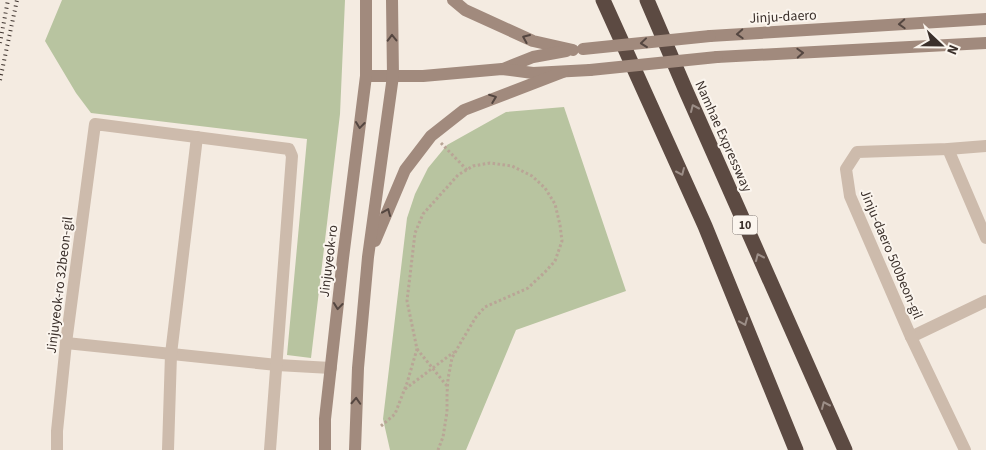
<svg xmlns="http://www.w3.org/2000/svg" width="986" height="450" viewBox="0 0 986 450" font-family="'Source Sans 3',sans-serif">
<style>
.green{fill:#b8c4a0}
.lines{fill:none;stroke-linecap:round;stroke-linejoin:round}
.path{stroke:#b9a596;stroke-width:3;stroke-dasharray:2.5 2.5;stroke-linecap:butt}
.street{stroke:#cdbbac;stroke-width:12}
.secondary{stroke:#a18a7d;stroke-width:12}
.highway{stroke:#5c4a42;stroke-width:15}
.rail{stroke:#3b302b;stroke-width:4;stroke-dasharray:1 4;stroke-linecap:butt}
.secondary-bridge{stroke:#a18a7d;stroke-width:12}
.oneway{stroke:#544640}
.oneway2{stroke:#9c8e87}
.labels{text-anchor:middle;stroke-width:4;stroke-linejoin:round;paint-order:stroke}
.shield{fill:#fbf5ee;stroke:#756b66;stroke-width:1}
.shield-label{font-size:12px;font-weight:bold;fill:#3b302b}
.street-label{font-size:14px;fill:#3b302b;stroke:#fbf5ee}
</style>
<rect width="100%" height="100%" fill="#f4ebe1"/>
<g class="green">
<path d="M 62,0 L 345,0 L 340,114 L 311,358 L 287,355 L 307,139 L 91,113 L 76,93 L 45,41 Z"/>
<path d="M 564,107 L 626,291 L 516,330 L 466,450 L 390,450 L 383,419 L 407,218 L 415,194 L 428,168 L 447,145 L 506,112 Z"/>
</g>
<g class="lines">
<g class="path">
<path d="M 441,143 L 467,170"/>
<path d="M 417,349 L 447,386"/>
<path d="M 405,389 L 454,352"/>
<path d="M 381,426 L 395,414 L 407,383 L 417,349 L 407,301 L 415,233 L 423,214 L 458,175 L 473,166 L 490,163 L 512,166 L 532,176 L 545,188 L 555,204 L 560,225 L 562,241 L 555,261 L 545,272 L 528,288 L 485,307 L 476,317 L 461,342 L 452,358 L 448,379 L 447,394 L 447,412 L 443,437 L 438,450"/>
</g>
<g class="street">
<path d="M 948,149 L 986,238"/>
<path d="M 911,337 L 986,301"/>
<path d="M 66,343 L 277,365 L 331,368"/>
<path d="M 57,450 L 57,431 L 66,343 L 95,124 L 289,149 L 292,156 L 270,450"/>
<path d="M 168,450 L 171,354 L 197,137"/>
<path d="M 965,450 L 911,337 L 850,196 L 846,169 L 857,152 L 948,149 L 986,146"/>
</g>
<g class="secondary">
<path d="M 453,0 L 465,10 L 533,41 L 573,50"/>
<path d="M 710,36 L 986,19"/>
<path d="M 717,57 L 986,43"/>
<path d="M 503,69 L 533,57 L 566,51"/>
<path d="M 366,76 L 423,76 L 502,69 L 533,73 L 590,70"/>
<path d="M 375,241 L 405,170 L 431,136 L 464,110 L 563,72"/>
<path d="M 325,450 L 325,419 L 343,258 L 366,76 L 366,0"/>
<path d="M 355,450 L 358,368 L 368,257 L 393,76 L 392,0"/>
</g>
<g class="highway">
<path d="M 603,0 L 705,226 L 796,450"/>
<path d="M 647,0 L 686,91 L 845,450"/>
</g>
<g class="rail">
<path d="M 0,43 L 8,0"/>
<path d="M 0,80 L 17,0"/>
</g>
<g class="secondary-bridge">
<path d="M 583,49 L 710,36"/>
<path d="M 590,70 L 717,57"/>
</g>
</g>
<defs><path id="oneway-chevron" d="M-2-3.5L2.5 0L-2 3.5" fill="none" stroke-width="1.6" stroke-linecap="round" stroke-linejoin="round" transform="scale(1.25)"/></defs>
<g class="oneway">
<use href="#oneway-chevron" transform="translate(902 24) rotate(177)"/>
<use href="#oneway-chevron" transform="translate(740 34) rotate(177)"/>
<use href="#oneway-chevron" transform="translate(392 38) rotate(-91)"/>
<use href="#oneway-chevron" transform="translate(526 38) rotate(-157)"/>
<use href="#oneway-chevron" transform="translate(644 43) rotate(174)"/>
<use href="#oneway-chevron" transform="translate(800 53) rotate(-3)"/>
<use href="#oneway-chevron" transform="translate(493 98) rotate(-21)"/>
<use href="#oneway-chevron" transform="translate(360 125) rotate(97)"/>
<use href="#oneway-chevron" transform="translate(387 212) rotate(-67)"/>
<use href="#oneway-chevron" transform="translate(338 306) rotate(96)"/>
<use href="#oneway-chevron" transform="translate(356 401) rotate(-87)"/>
</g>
<g class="oneway2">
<use href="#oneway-chevron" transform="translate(694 108) rotate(-114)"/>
<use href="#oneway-chevron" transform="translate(681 172) rotate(66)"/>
<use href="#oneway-chevron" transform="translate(759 257) rotate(-114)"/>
<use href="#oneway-chevron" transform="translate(744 322) rotate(68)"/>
<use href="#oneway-chevron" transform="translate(825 405) rotate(-114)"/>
</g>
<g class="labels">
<rect class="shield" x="732.5" y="215.5" width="25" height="19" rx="4"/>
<g class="shield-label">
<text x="745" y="229">10</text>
</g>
<g class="street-label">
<text transform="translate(783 16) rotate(-3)" y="5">Jinju-daero</text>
<text transform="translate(724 136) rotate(66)" y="5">Namhae Expressway</text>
<text transform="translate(892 254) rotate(67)" y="5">Jinju-daero 500beon-gil</text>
<text transform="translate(328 261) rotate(-83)" y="5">Jinjuyeok-ro</text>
<text transform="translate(59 285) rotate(-83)" y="5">Jinjuyeok-ro 32beon-gil</text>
</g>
</g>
<g transform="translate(941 45) rotate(112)" stroke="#fbf5ee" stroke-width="4" paint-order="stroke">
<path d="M0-4L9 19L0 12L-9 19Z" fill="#3b302b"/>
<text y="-8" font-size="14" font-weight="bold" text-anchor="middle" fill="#3b302b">N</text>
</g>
</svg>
